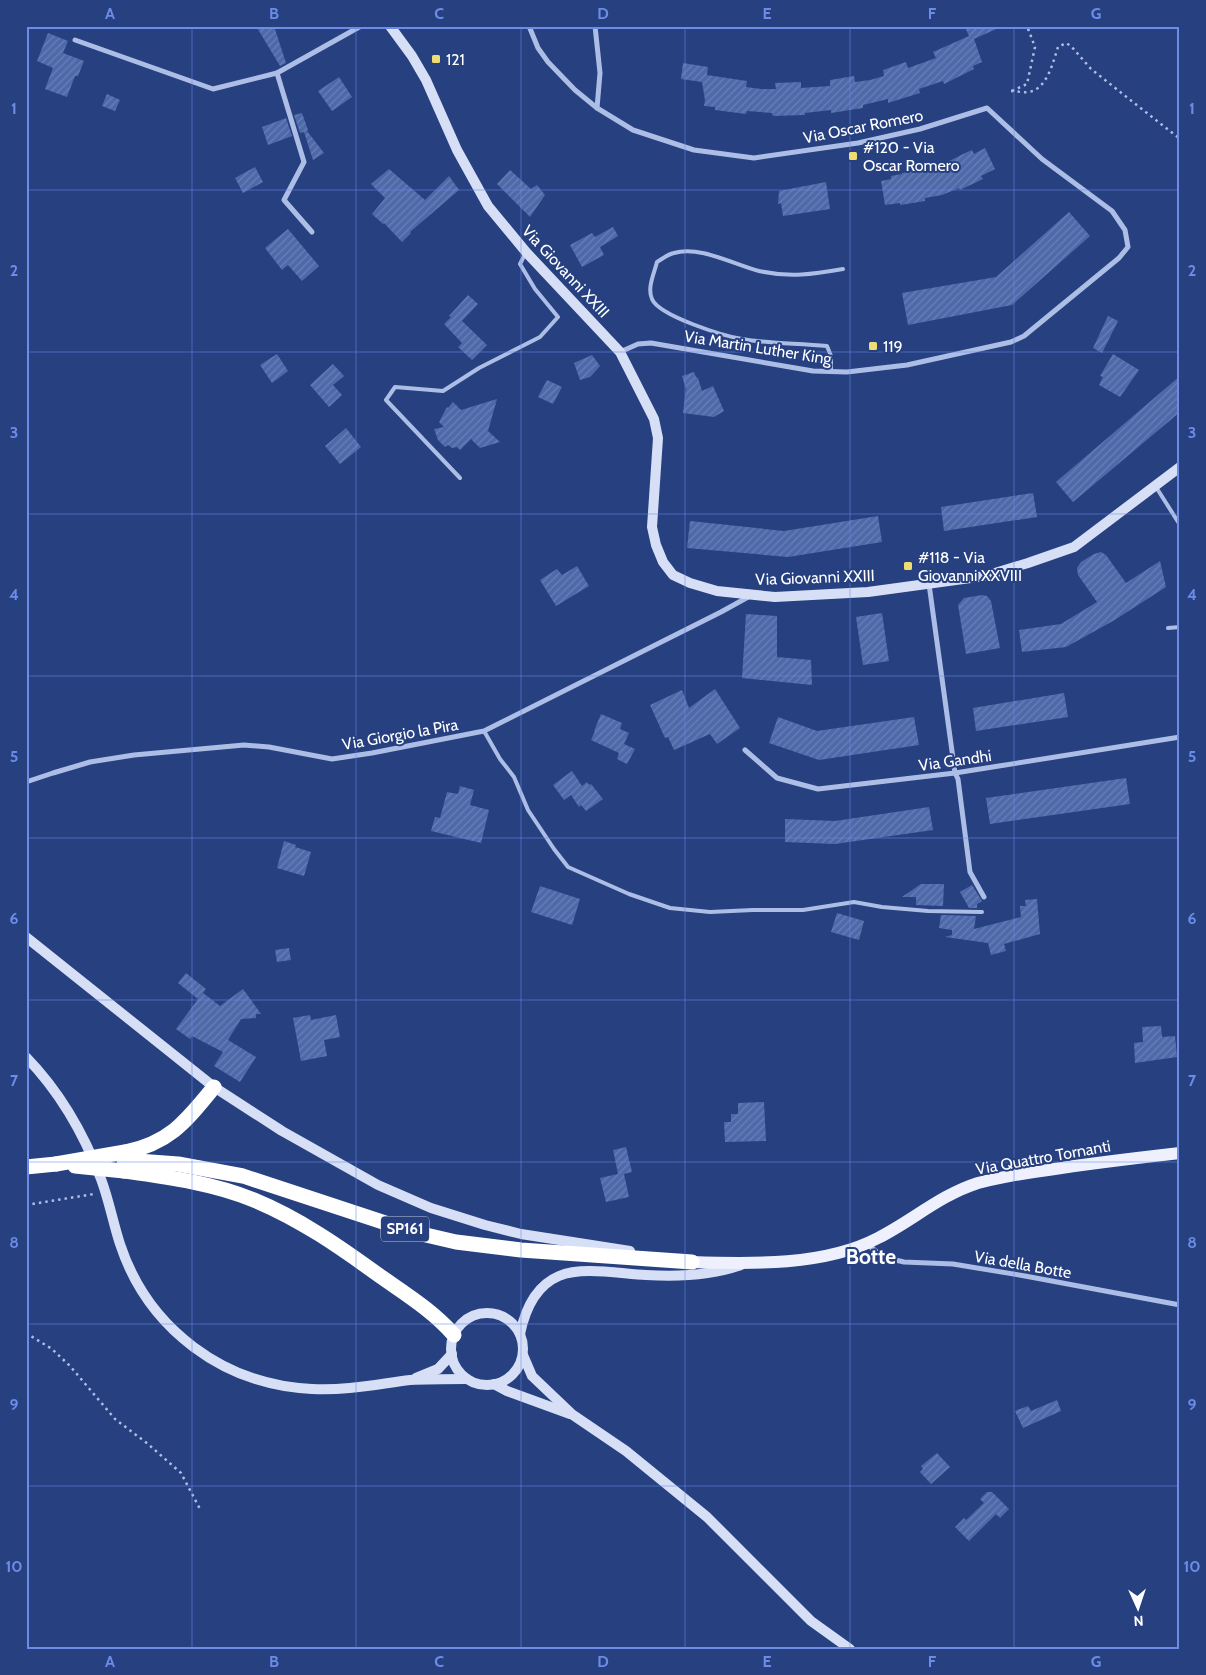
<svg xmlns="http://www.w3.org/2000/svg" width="1206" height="1675" viewBox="0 0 1206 1675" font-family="Cabin,sans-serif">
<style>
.building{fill:url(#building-hatch)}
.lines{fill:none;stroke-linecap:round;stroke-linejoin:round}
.path{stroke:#adbee6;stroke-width:2.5;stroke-dasharray:2.5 4;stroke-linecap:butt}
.lane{stroke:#adbee6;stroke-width:4}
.street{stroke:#adbee6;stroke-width:5}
.secondary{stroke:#d6dff6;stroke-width:10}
.primary{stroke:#eef1fd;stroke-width:12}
.highway{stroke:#fff;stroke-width:15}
.highway-bridge{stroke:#fff;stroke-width:15}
.grid{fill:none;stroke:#6c8ce6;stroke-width:1;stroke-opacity:0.55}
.poi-dot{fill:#efdd71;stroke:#264080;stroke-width:2}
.labels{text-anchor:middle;stroke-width:4;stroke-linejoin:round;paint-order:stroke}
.shield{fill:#264080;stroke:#bec6d9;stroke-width:1}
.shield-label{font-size:15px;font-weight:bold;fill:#fff}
.poi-label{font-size:16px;fill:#fff;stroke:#264080;text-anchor:start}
.street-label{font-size:16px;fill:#fff;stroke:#264080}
.district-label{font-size:21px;font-weight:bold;fill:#fff;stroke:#264080}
.neatline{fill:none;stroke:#6c8ce6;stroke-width:2}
.grid-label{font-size:16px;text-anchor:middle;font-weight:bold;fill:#6c8ce6}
</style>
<defs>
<pattern id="building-hatch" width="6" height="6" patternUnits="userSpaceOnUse" patternTransform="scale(1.25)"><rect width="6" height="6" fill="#4e69a9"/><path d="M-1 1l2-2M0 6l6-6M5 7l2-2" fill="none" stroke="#6980b6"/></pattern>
</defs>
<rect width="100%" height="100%" fill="#264080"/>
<g class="building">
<path d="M 256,26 L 274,26 L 286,63 L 280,66 Z"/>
<path d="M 972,26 L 1003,26 L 974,39 L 982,62 L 973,66 L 974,69 L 944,84 L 943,81 L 919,89 L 920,93 L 888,103 L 888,99 L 863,105 L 863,108 L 831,113 L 831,110 L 805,113 L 805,115 L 773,116 L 772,113 L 747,111 L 746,114 L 715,110 L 715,107 L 704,106 L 705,100 L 702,82 L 681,79 L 683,63 L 708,67 L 707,75 L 747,81 L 746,87 L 761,89 L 776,89 L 775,83 L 801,82 L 801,88 L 830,86 L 830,80 L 854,76 L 855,82 L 870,80 L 884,76 L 883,70 L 906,62 L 908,68 L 936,58 L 933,52 L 969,36 L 966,29 Z"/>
<path d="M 48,33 L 68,41 L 63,53 L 84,61 L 78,76 L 75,76 L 67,97 L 45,89 L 53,68 L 37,61 Z"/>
<path d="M 339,77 L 352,97 L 332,111 L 318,91 Z"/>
<path d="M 107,94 L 120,100 L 115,111 L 102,106 Z"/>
<path d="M 302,113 L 308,130 L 307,131 L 324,153 L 313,160 L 304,132 L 300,133 L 294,115 Z"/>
<path d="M 286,118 L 292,136 L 268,145 L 262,127 Z"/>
<path d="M 985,148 L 995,169 L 981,176 L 983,179 L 960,190 L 959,188 L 942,195 L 925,198 L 925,201 L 900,205 L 900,203 L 885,205 L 881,181 L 891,179 L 891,176 L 902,174 L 902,173 L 925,170 L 926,173 L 963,154 L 972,150 L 974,154 Z"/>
<path d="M 255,167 L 263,182 L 243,193 L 235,178 Z"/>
<path d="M 389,169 L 425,200 L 449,176 L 459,190 L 410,232 L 411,233 L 402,242 L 384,223 L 383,224 L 372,214 L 385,198 L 371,184 Z"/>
<path d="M 510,170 L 531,189 L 537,185 L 545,195 L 530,217 L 497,184 Z"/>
<path d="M 826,182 L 830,209 L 783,216 L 781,203 L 778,204 L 779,191 Z"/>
<path d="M 1069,212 L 1090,236 L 1012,305 L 908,325 L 902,293 L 996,277 Z"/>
<path d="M 613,227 L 618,236 L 600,247 L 604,255 L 582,267 L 570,245 L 592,233 L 595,237 Z"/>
<path d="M 288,229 L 319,266 L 302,281 L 288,265 L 282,270 L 265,248 Z"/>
<path d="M 468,295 L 478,304 L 462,321 L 487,345 L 472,360 L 458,347 L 462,343 L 444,324 L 451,317 L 449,316 Z"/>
<path d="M 1108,316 L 1118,321 L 1102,353 L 1093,348 Z"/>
<path d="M 277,354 L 288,371 L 272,383 L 260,365 Z"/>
<path d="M 1113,354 L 1139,370 L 1120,397 L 1099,385 L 1103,377 L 1100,376 Z"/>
<path d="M 592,355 L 600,366 L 590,377 L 580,380 L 574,363 Z"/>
<path d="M 333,364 L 344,376 L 333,385 L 342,395 L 329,407 L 310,385 Z"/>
<path d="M 694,372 L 696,377 L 698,378 L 702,391 L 713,386 L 724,411 L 714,417 L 683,413 L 686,389 L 682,376 Z"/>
<path d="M 1180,376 L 1180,412 L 1073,502 L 1056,482 Z"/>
<path d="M 547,380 L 562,387 L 553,404 L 538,397 Z"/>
<path d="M 497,399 L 488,431 L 500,442 L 480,448 L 471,439 L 460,450 L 457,447 L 452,448 L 448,445 L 445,447 L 438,440 L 434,429 L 444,427 L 439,422 L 447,407 L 448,408 L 453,402 L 461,410 Z"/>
<path d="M 346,428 L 361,447 L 340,464 L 325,446 Z"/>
<path d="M 1033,493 L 1037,517 L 944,531 L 941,507 Z"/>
<path d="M 878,516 L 882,542 L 788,557 L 687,548 L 690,521 L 784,531 Z"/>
<path d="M 1101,552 L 1106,555 L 1126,583 L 1160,561 L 1166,587 L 1113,621 L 1066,647 L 1022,652 L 1019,630 L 1061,624 L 1097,602 L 1078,575 L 1077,568 L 1081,562 L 1094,554 Z"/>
<path d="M 577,566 L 589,586 L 556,606 L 540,580 L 557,569 L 562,575 Z"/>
<path d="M 982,595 L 987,596 L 991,601 L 1000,648 L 966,654 L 958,605 L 964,598 Z"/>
<path d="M 882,613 L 889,661 L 863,665 L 856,617 Z"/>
<path d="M 746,614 L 777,616 L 777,657 L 811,660 L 812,685 L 742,678 Z"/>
<path d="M 715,689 L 740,728 L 717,744 L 710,734 L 674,750 L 668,737 L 665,738 L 650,705 L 682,690 L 689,708 Z"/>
<path d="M 1064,693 L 1068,717 L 976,731 L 973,708 Z"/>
<path d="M 601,714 L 622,723 L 620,729 L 629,733 L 624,744 L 635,749 L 627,764 L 617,759 L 619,753 L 591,740 L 595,731 L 594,731 Z"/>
<path d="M 778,717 L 817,731 L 914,717 L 919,745 L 819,760 L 769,743 Z"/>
<path d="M 572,771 L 582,786 L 587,782 L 589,785 L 591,784 L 603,799 L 586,811 L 581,805 L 579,807 L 571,795 L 564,800 L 553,785 Z"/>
<path d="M 1126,778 L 1130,804 L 990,824 L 986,798 Z"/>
<path d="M 460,786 L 474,790 L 470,805 L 489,810 L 481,843 L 431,831 L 435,817 L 440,818 L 447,792 L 458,794 Z"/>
<path d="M 929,807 L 933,830 L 835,844 L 785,842 L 785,819 L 835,821 Z"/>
<path d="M 284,841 L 296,845 L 295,847 L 311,852 L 304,876 L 277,868 Z"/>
<path d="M 921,884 L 944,884 L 943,906 L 916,905 L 916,897 L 902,897 Z"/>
<path d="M 972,885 L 982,901 L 977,904 L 977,908 L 969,908 L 960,892 Z"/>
<path d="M 540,886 L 580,899 L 572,925 L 531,912 Z"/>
<path d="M 1037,899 L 1040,934 L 1004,944 L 1006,951 L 991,955 L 988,943 L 945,937 L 952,935 L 952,930 L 939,928 L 941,915 L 976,916 L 974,929 L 1021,917 L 1020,906 L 1026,906 L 1025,900 Z"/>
<path d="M 837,913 L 864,921 L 859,940 L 831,932 Z"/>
<path d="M 289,948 L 291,960 L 277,962 L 275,950 Z"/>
<path d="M 186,973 L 206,989 L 203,993 L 220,1006 L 243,989 L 261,1014 L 256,1014 L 256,1018 L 241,1019 L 228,1040 L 256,1057 L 240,1082 L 214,1066 L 223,1052 L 192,1036 L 190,1039 L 176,1029 L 198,999 L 178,983 Z"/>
<path d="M 310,1015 L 311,1020 L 336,1015 L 340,1037 L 324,1040 L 327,1056 L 301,1061 L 293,1018 Z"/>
<path d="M 1161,1026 L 1162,1037 L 1175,1036 L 1177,1057 L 1135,1063 L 1134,1043 L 1143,1042 L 1142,1027 Z"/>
<path d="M 764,1102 L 766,1141 L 725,1142 L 724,1122 L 731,1122 L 731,1114 L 738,1114 L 738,1103 Z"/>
<path d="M 626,1147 L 632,1172 L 624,1174 L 629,1197 L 606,1202 L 600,1178 L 618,1174 L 613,1150 Z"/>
<path d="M 1057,1400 L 1061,1411 L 1023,1428 L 1015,1411 L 1028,1406 L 1031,1411 Z"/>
<path d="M 937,1453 L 950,1467 L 931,1484 L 920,1472 L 923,1469 L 921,1466 Z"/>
<path d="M 987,1492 L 992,1492 L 1009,1509 L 1000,1518 L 996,1514 L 969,1541 L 955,1527 L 964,1518 L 966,1520 L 984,1503 L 980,1499 Z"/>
</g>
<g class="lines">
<g class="path">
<path d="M 1011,91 C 1017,91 1023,93 1028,92 C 1047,90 1053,62 1058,47 L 1066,43 L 1071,46 L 1091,69 L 1180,139"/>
<path d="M 1012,91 L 1027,84 L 1035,47 L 1027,26"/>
<path d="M 26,1205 L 94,1194"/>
<path d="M 26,1333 L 52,1349 L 70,1366 L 115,1419 L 148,1444 L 181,1473 L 200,1509"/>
</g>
<g class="lane">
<path d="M 831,372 L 831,356 L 827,346 C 799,343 770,344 742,339 C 724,336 659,316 652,299 C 647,288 654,274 657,262 C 662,259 668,254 674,253 C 699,245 735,265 759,271 C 790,278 814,274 843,269"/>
<path d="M 460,478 L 386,400 L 395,387 L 443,391 L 479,368 L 540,337 L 558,317 L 535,289 L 520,264 L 525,254"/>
<path d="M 1156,487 L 1180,525"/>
<path d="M 1168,628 L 1180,627"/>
<path d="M 484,731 L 500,759 L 514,777 L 528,810 L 554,849 L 568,867 L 629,894 L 670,908 L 710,912 L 753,910 L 803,910 L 854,902 L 882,907 L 928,911 L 982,912"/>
</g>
<g class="street">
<path d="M 529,26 L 538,48 L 548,62 L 575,90 L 597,108 L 633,130 L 694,150 L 754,158 L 858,143 L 920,129 L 987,108 L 1042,159 L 1112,211 L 1125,230 L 1128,247 L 1119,258 L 1024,336 L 1011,342 L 907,365 L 847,372 L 813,371 L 651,343 L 638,344 L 620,352"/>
<path d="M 595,26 L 600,73 L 597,108"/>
<path d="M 75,40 L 213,89 L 277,73 L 361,26"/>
<path d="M 277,73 L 304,162 L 284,200 L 312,232"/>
<path d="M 929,584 L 955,773 L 958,779 L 970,872 L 984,897"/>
<path d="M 745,750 L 777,778 L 818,789 L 955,773 L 1180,737"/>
<path d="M 26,782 L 53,773 L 90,762 L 134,755 L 244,745 L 269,747 L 332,759 L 372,753 L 484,731 L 721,612 L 750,596"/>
<path d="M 867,1244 L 883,1257 L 904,1262 L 953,1264 L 1025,1276 L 1180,1305"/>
</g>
<g class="secondary">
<path d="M 390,26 L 412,56 L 426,80 L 457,150 L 488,206 L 526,252 L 620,352 L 654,419 L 658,438 L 652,527 L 656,545 L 663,562 L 673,575 L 690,583 L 717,591 L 775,597 L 868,592 L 985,576 L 1028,563 L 1074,547 L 1180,467"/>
<path d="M 26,937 L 214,1087 L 282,1131 L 378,1185 L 431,1208 L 485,1225 L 521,1234 L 630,1251"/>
<path d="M 26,1057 C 60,1092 84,1134 101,1179 C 109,1200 113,1223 120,1244 C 148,1329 224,1385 312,1389 C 345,1391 378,1384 410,1380 C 429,1379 448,1379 467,1379"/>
<circle cx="487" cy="1349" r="36"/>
<path d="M 520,1334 C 525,1310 535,1286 559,1276 C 582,1266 621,1274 646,1275 C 678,1277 710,1276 741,1265"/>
<path d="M 523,1355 L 532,1376 L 573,1415 L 626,1451 L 707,1517 L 811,1621 L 850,1649"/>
<path d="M 416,1378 L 438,1369 L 452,1354"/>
<path d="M 494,1384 L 507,1391 L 570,1414"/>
</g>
<path class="primary" d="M 692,1262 C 751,1264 825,1266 878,1238 C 912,1221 940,1195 978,1183 C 1001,1177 1025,1173 1048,1170 C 1092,1163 1136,1158 1180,1153"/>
<g class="highway">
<path d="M 125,1152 C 170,1143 186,1121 214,1087"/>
<path d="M 124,1160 L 178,1164 L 243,1176 L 413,1232 L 456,1242 L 521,1250 L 692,1262"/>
<path d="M 26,1167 L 56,1164"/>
<path d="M 124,1171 C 167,1177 213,1183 254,1200 C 300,1219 340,1247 380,1276 C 407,1295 433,1311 454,1335"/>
</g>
<g class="highway-bridge">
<path d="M 56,1164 L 125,1152"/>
<path d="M 75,1166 L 124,1171"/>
</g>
</g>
<path class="grid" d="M 192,26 L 192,1649M 356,26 L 356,1649M 521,26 L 521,1649M 685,26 L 685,1649M 850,26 L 850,1649M 1014,26 L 1014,1649M 26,190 L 1180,190M 26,352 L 1180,352M 26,514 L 1180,514M 26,676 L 1180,676M 26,838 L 1180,838M 26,1000 L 1180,1000M 26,1162 L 1180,1162M 26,1324 L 1180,1324M 26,1486 L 1180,1486"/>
<g class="poi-dot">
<rect x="431" y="54" width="10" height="10" rx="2.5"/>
<rect x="848" y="151" width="10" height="10" rx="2.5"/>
<rect x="868" y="341" width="10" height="10" rx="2.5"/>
<rect x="903" y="561" width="10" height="10" rx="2.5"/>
</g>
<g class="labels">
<rect class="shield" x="381" y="1216.5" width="48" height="25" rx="4"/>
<g class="shield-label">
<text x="405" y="1234">SP161</text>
</g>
<g class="poi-label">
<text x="446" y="65">121</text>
<text x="863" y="153">#120 - Via<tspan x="863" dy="18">Oscar Romero</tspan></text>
<text x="883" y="352">119</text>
<text x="918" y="563">#118 - Via<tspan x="918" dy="18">Giovanni XXVIII</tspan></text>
</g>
<g class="street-label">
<text transform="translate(863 126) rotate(-11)" y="6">Via Oscar Romero</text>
<text transform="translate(566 271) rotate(47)" y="6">Via Giovanni XXIII</text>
<text transform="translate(758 347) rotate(9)" y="6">Via Martin Luther King</text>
<text transform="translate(815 577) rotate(-2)" y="6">Via Giovanni XXIII</text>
<text transform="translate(400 734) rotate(-10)" y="6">Via Giorgio la Pira</text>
<text transform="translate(955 760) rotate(-8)" y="6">Via Gandhi</text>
<text transform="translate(1043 1157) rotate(-10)" y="6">Via Quattro Tornanti</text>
<text transform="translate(1023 1264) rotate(10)" y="6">Via della Botte</text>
</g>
<g class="district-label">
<text x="871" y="1264">Botte</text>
</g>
</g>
<rect width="1206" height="1675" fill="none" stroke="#264080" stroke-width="55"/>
<g transform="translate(1138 1608) rotate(177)" stroke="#264080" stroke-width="4" paint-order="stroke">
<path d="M0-4L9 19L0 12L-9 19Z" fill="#ffffff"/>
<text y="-8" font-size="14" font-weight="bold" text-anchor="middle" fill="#ffffff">N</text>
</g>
<rect x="28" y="28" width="1150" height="1620" class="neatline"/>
<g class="grid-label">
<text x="110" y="19">A</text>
<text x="274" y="19">B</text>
<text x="439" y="19">C</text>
<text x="603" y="19">D</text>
<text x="767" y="19">E</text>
<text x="932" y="19">F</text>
<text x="1096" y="19">G</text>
<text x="14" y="114">1</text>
<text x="1192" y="114">1</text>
<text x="14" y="276">2</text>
<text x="1192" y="276">2</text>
<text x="14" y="438">3</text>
<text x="1192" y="438">3</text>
<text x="14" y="600">4</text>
<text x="1192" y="600">4</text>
<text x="14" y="762">5</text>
<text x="1192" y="762">5</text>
<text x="14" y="924">6</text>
<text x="1192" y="924">6</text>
<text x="14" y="1086">7</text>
<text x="1192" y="1086">7</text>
<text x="14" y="1248">8</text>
<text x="1192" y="1248">8</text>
<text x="14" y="1410">9</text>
<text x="1192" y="1410">9</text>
<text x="14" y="1572">10</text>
<text x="1192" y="1572">10</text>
<text x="110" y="1667">A</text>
<text x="274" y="1667">B</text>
<text x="439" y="1667">C</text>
<text x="603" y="1667">D</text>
<text x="767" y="1667">E</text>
<text x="932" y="1667">F</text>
<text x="1096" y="1667">G</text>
</g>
</svg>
